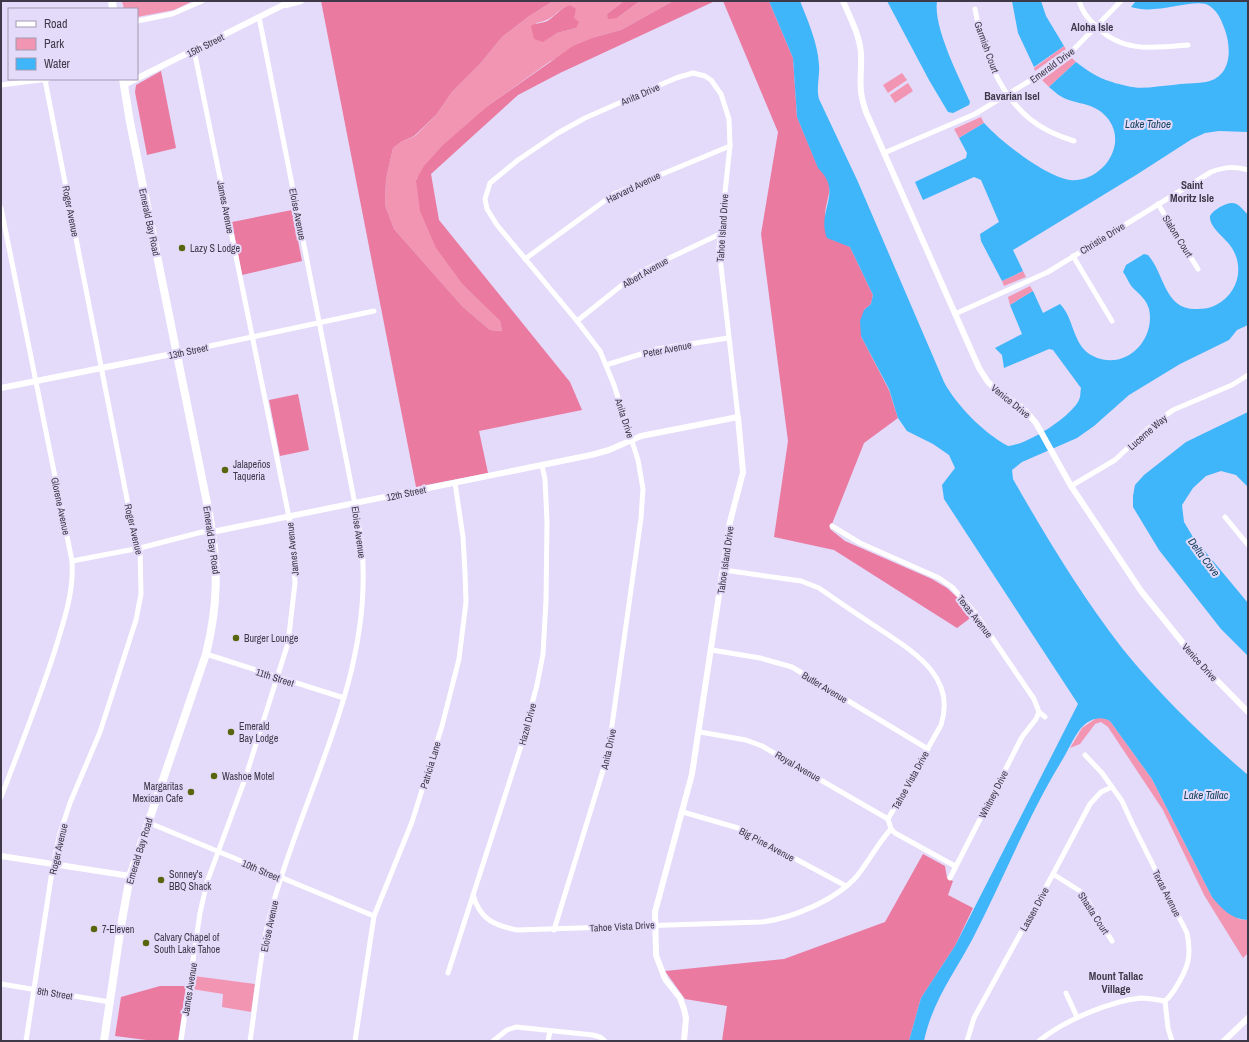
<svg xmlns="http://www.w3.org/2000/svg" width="1249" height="1042" viewBox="0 0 1249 1042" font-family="'Archivo Narrow',sans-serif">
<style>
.green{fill:#f295b3;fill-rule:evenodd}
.forest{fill:#ea7aa0}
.water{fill:#3fb5fa}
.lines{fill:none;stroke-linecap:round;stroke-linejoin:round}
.minor{stroke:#fff;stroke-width:5}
.tertiary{stroke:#fff;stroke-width:6}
.primary{stroke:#fff;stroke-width:8}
.poi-dot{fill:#57660d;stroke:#e4daf9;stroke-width:1.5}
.labels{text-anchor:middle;stroke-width:4;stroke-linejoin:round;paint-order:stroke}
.street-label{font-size:10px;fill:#3e3949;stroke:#e4daf9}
.poi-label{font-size:10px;fill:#3e3949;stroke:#e4daf9;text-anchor:start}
.neighbourhood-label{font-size:11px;font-weight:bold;fill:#3e3949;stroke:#e4daf9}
.water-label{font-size:11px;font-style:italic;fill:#154460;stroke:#e4daf9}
</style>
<rect width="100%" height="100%" fill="#e4daf9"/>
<g class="green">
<path d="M 122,1 L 193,1 L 174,10 L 137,17 L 137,9 L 124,9 Z"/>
<path d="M 553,1 L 624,1 L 607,14 L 617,18 L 640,1 L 673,1 L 621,30 L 595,37 L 549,62 L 489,105 L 416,179 L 464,286 L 500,321 L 502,331 L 490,330 L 463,307 L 394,229 L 385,205 L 386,179 L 393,148 L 401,142 L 415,136 L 436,115 L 452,92 L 480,64 L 502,37 L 528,17 ZM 570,5 L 576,28 L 557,33 L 543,41 L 536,23 C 555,20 554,11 570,5 Z"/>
<path d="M 1064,46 L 1066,49 L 1035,71 L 1034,68 Z"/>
<path d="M 1072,58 L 1076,62 L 1049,87 L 1042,80 Z"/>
<path d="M 902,73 L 907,80 L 888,93 L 883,85 Z"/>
<path d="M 908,83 L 913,91 L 895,103 L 890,95 Z"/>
<path d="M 981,117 L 984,123 L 959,138 L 954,129 Z"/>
<path d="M 1023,271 L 1026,277 L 1004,286 L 1002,281 Z"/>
<path d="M 1030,286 L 1033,291 L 1010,305 L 1008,297 Z"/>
<path d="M 1098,717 L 1104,717 L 1110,721 L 1152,779 L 1212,897 L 1239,919 L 1248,920 L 1248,953 L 1243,958 L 1204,895 L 1163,810 L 1108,727 L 1101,722 L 1095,724 L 1080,744 L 1070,748 L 1082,728 Z"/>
<path d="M 194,976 L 255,984 L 251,1012 L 222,1007 L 223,994 L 192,989 Z"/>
</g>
<g class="forest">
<path d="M 321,1 L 553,1 L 528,17 L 502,37 L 480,64 L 452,92 L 436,115 L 414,136 L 401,142 L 393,148 L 386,179 L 385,205 L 394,229 L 463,307 L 490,330 L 502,331 L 500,321 L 464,286 L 436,248 L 420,211 L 416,180 L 424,166 L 443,145 L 489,105 L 573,46 L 595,37 L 621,30 L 673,1 L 715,1 L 560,73 L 518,95 L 431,174 L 439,220 L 570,382 L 582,410 L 479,431 L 488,473 L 416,487 Z"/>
<path d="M 624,1 L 640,1 L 617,18 L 608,19 L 607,14 Z"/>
<path d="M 723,1 L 769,1 L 793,58 L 797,117 L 818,167 C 837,186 827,193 825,214 C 824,222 831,233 834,241 L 839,241 L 850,247 L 873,295 L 871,304 L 864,310 L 861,336 L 889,390 L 898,418 L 864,443 L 830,529 L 845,541 L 932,579 L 947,588 L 961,601 L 973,616 L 957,628 L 834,550 L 774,537 L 788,441 L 761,234 L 778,132 Z"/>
<path d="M 570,5 L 576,9 L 574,18 L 579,22 L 576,28 L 557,33 L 543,42 L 534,39 L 531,26 C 536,22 544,24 549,20 C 557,14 561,8 570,5 Z"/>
<path d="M 161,71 L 176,148 L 147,155 L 135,92 L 136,85 Z"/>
<path d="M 292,210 L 302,261 L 242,275 L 232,222 Z"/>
<path d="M 298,394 L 309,450 L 280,456 L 269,400 Z"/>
<path d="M 923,854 L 945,866 L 947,878 L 953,881 L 948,895 L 973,908 L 955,946 L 921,998 L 909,1041 L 722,1041 L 727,1006 L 685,999 L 665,971 L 784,959 L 885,922 Z"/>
<path d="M 160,986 L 186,986 L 178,1041 L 154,1041 L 115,1036 L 121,997 Z"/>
</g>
<g class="water">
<path d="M 769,1 L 800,1 C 808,21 818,44 819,65 C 820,77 816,87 819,99 L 858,182 L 944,382 C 956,405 985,434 1008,446 C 1027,445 1071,417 1079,400 C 1081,396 1080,392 1081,388 L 1053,350 L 1049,349 L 1004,368 L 1002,355 L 995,348 L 1022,334 L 1010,305 L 1033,291 L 1043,313 L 1060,304 C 1075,319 1072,346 1093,356 C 1125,372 1156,340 1149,309 C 1146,299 1140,295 1133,288 C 1129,284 1127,277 1123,272 L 1126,265 L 1144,254 L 1148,255 C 1165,274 1164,311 1198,309 C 1204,309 1210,308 1216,305 C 1237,294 1245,269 1232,248 C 1226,238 1209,228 1210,216 C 1213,211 1216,210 1220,207 C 1235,199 1238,204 1248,215 L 1248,325 L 1237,330 L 1229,340 L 1180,364 L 1129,395 L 1094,426 L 1077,438 L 1022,462 L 1012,470 L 1013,479 C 1046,537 1081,595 1122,648 C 1159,694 1203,737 1248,775 L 1248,920 C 1231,919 1222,909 1212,897 L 1152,779 L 1110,721 C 1100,715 1089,719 1081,728 C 1073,738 1068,751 1061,762 C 1027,818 1003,880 973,938 C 955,972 932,1002 924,1041 L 909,1041 L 921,998 L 955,946 L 1078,704 L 944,499 L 942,485 L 955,468 L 949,455 L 933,444 L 907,431 L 898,418 L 889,389 L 861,336 L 860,321 L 864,310 L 871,304 L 873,295 L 850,247 L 827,238 C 816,210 844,193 818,168 L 797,117 L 793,58 Z"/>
<path d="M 887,1 L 937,1 C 933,27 959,77 970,102 L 969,105 L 953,113 L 948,112 L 929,80 Z"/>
<path d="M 1012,1 L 1041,1 L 1046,16 L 1064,46 L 1034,67 L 1018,33 Z"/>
<path d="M 1136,1 L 1248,1 L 1248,132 L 1219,131 L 1205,133 L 1192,139 L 1136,175 L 1013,250 L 1023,271 L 1002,281 L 981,241 L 980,234 L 999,222 L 981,180 L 974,177 L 923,200 L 915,182 L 966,158 L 967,153 L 959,138 L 984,123 C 1000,141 1046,177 1070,180 C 1100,183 1128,147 1109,120 C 1098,105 1085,105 1069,100 C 1061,98 1055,92 1049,87 L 1076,62 C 1094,76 1105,81 1127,86 C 1141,90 1158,86 1173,85 C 1183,83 1195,84 1206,82 C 1231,77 1232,50 1225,30 C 1221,19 1217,9 1206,4 C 1187,0 1155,15 1131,7 Z"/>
<path d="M 1248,412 L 1248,487 L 1236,475 L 1221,471 L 1206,476 L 1193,488 L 1182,505 L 1184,522 L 1193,537 L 1248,603 L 1248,656 L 1221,629 L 1159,550 L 1133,507 L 1133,496 L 1135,485 L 1144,475 L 1186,442 Z"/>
</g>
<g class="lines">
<g class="minor">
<path d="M 1079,1 C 1082,11 1088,19 1096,26 C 1122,53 1154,48 1188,45"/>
<path d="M 975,9 C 982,49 998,93 1030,119 C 1043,130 1058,136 1074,141"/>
<path d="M 137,21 L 172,14 L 202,1"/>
<path d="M 1,85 L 48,79"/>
<path d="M 884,153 L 975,114 L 1054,66 L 1074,49 L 1121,1"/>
<path d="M 1158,204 L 1198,269"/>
<path d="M 1,208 L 72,561 C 74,593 64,620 55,650 C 39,700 20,748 1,797"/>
<path d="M 1073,256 L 1112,321"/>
<path d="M 525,259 L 614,194 L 730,146"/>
<path d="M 955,314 L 1048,272 L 1211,172 C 1224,167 1234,166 1248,170"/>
<path d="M 577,321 L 627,281 L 640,272 L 720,234"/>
<path d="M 177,353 L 374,311"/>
<path d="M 606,365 L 657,349 L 728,338"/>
<path d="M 1071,486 L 1115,460 L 1150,427 L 1173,410 L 1232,385 L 1248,375"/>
<path d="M 1225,517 L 1248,545"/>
<path d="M 832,526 L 860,543 L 939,578 L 952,587 L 976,614 L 1034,699 L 1039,712 L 1045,717"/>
<path d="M 72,561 L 140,548 L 202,532 L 212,532"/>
<path d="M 712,650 L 760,658 L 792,667 L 928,749"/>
<path d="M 206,654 L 344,698"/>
<path d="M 700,732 L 746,740 L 762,746 L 888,819"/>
<path d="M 1085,755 L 1102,773 L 1122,801 L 1132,823 L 1187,933 C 1192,957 1188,968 1175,989 C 1172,993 1170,997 1165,1001 L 1168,1028 L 1172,1041"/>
<path d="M 683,812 L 738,828 L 846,886"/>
<path d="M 147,822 L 374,916"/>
<path d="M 891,829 L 895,833 L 955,866"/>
<path d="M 1053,874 L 1083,893 L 1112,941"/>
<path d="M 950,878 L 1022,737 L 1036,719 L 1039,712"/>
<path d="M 473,895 C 480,919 493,925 517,930 L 761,922 C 791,919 836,900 857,876 C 869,861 878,843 891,829 L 888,819 L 941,725 C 957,676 912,651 878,628 C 858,615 839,602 819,588 L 801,581 L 724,570"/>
<path d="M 554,930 L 608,754 L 641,518 L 643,489 L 638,460 L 614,385 L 600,351 L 577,321 L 497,225 L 487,209 L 485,199 L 490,183 L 518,160 L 558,133 L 585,118 L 676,78 L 693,73 L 705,76 L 711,80 L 721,94 L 729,119 L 730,146 L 719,248 L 738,417"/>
<path d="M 448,973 L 520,749 L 537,685 L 543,654 L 546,600 L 547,522 L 545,479 L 542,466"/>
<path d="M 1,984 L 110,1002"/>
<path d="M 1066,993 L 1077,1017"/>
<path d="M 26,1041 L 53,865 L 60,833 L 70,803 L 100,732 L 136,620 L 141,594 L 140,548 L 136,545 L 45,80"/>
<path d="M 181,1041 L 200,913 L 207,882 L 245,779 L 288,643 L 295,583 L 293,540 L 289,517 L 194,50"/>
<path d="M 250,1041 C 257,996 260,948 273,904 C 304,792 367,686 363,567 C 363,545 359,524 355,504 L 259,17"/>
<path d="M 355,1041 L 374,916 L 412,822 L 442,726 L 459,659 L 466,602 L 465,572 L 463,537 L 455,483"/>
<path d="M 493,1041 L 507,1030 L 516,1027 L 593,1035 L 600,1037 L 605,1041"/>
<path d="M 548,1041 L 550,1031"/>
<path d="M 967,1041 L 974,1018 L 1053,874 L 1090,804 L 1101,792 L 1112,787"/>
<path d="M 1039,1041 C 1063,1021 1110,1001 1141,998 C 1149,998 1157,1000 1165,1001"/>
</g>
<g class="tertiary">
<path d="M 843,1 C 850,17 860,36 861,54 C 862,79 857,86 866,112 L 979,368 L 988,382 L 1000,393 L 1023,408 L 1036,423 L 1071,486 L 1141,591 L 1195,658 L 1248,712"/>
<path d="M 286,5 L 301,1"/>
<path d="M 124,85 L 291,1"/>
<path d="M 1,388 L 177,353"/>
<path d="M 212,532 L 591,455 L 609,450 L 641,436 L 738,417 L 743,472 L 730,522 L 692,774 L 655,912 L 656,955 L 665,979 L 680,998 L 684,1009 L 686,1018 L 684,1041"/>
<path d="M 1,856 L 130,876"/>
<path d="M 1224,1041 L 1248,1018"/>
</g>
<g class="primary">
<path d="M 112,1 L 113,9"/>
<path d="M 104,1041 L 121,926 L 130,876 L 206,654 C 219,602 218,565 209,513 L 130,122 L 123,79"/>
</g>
</g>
<g class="poi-dot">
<circle cx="182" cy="248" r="4"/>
<circle cx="225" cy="470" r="4"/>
<circle cx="236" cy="638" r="4"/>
<circle cx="231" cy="732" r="4"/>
<circle cx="214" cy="776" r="4"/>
<circle cx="191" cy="792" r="4"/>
<circle cx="161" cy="880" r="4"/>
<circle cx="94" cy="929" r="4"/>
<circle cx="146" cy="943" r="4"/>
</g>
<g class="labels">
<g class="street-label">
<text transform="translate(205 45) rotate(-27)" y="4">15th Street</text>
<text transform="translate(987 47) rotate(70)" y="4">Garmish Court</text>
<text transform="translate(1052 65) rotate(-36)" y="4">Emerald Drive</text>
<text transform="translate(640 94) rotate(-23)" y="4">Anita Drive</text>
<text transform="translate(633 187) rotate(-26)" y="4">Harvard Avenue</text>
<text transform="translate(226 207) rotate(79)" y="4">James Avenue</text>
<text transform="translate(71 211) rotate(79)" y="4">Roger Avenue</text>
<text transform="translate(298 214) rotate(79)" y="4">Eloise Avenue</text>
<text transform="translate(150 222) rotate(78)" y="4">Emerald Bay Road</text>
<text transform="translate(722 228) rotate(-86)" y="4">Tahoe Island Drive</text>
<text transform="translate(1178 236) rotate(58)" y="4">Slalom Court</text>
<text transform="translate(1102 238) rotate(-32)" y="4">Christie Drive</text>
<text transform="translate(645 272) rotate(-30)" y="4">Albert Avenue</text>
<text transform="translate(667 349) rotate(-11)" y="4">Peter Avenue</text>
<text transform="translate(188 351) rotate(-12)" y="4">13th Street</text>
<text transform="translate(1011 401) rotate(39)" y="4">Venice Drive</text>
<text transform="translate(625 418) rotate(72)" y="4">Anita Drive</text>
<text transform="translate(1147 432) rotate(-41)" y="4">Lucerne Way</text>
<text transform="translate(406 493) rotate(-12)" y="4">12th Street</text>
<text transform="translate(61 506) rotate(78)" y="4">Glorene Avenue</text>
<text transform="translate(134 529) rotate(77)" y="4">Roger Avenue</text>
<text transform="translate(359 532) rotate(82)" y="4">Eloise Avenue</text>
<text transform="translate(212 540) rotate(82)" y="4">Emerald Bay Road</text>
<text transform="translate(292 549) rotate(-96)" y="4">James Avenue</text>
<text transform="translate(725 560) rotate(-82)" y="4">Tahoe Island Drive</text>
<text transform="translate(975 616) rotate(52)" y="4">Texas Avenue</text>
<text transform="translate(1200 662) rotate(48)" y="4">Venice Drive</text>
<text transform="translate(275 677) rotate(18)" y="4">11th Street</text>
<text transform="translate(825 687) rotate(31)" y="4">Butler Avenue</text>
<text transform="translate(527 724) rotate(-75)" y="4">Hazel Drive</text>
<text transform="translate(608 749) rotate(-78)" y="4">Anita Drive</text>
<text transform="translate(430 765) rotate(-73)" y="4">Patricia Lane</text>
<text transform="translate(798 766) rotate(30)" y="4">Royal Avenue</text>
<text transform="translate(910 780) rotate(-61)" y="4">Tahoe Vista Drive</text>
<text transform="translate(993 794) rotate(-63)" y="4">Whitney Drive</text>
<text transform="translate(767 844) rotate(28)" y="4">Big Pine Avenue</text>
<text transform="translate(58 849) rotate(-77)" y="4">Roger Avenue</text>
<text transform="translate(139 851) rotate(-73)" y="4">Emerald Bay Road</text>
<text transform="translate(261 870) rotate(23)" y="4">10th Street</text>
<text transform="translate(1167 893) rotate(63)" y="4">Texas Avenue</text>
<text transform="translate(1034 909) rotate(-61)" y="4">Lassen Drive</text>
<text transform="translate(1094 913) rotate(57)" y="4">Shasta Court</text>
<text transform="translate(269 926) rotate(-78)" y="4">Eloise Avenue</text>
<text transform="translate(622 926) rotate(-3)" y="4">Tahoe Vista Drive</text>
<text transform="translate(189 989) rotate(-81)" y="4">James Avenue</text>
<text transform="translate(55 993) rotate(9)" y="4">8th Street</text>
</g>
<g class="poi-label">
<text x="190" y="252">Lazy S Lodge</text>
<text x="233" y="468">Jalapeños<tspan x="233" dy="12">Taqueria</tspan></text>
<text x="244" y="642">Burger Lounge</text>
<text x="239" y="730">Emerald<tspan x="239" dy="12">Bay Lodge</tspan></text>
<text x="222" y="780">Washoe Motel</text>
<text x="183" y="790" text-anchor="end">Margaritas<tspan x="183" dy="12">Mexican Cafe</tspan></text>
<text x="169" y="878">Sonney's<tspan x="169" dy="12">BBQ Shack</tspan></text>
<text x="102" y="933">7-Eleven</text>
<text x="154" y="941">Calvary Chapel of<tspan x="154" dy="12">South Lake Tahoe</tspan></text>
</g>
<g class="neighbourhood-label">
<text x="1092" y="31">Aloha Isle</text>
<text x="1012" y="100">Bavarian Isel</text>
<text x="1192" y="189">Saint<tspan x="1192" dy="13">Moritz Isle</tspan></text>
<text x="1116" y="980">Mount Tallac<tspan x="1116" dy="13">Village</tspan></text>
</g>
<g class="water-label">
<text x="1148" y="128">Lake Tahoe</text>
<text transform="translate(1204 557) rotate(53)" y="4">Delta Cove</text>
<text x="1206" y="799">Lake Tallac</text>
</g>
</g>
<rect width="1249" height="1042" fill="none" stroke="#3e3949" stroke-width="4"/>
<rect x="8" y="8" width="130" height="72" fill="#e4daf9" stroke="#a29ab3"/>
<rect x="16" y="21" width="20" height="6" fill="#ffffff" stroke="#a29ab3"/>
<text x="44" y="28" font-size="12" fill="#3e3949">Road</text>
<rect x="16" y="38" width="20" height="12" fill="#f295b3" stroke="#a29ab3"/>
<text x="44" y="48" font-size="12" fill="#3e3949">Park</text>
<rect x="16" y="58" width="20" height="12" fill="#3fb5fa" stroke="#a29ab3"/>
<text x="44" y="68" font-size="12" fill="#3e3949">Water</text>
</svg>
